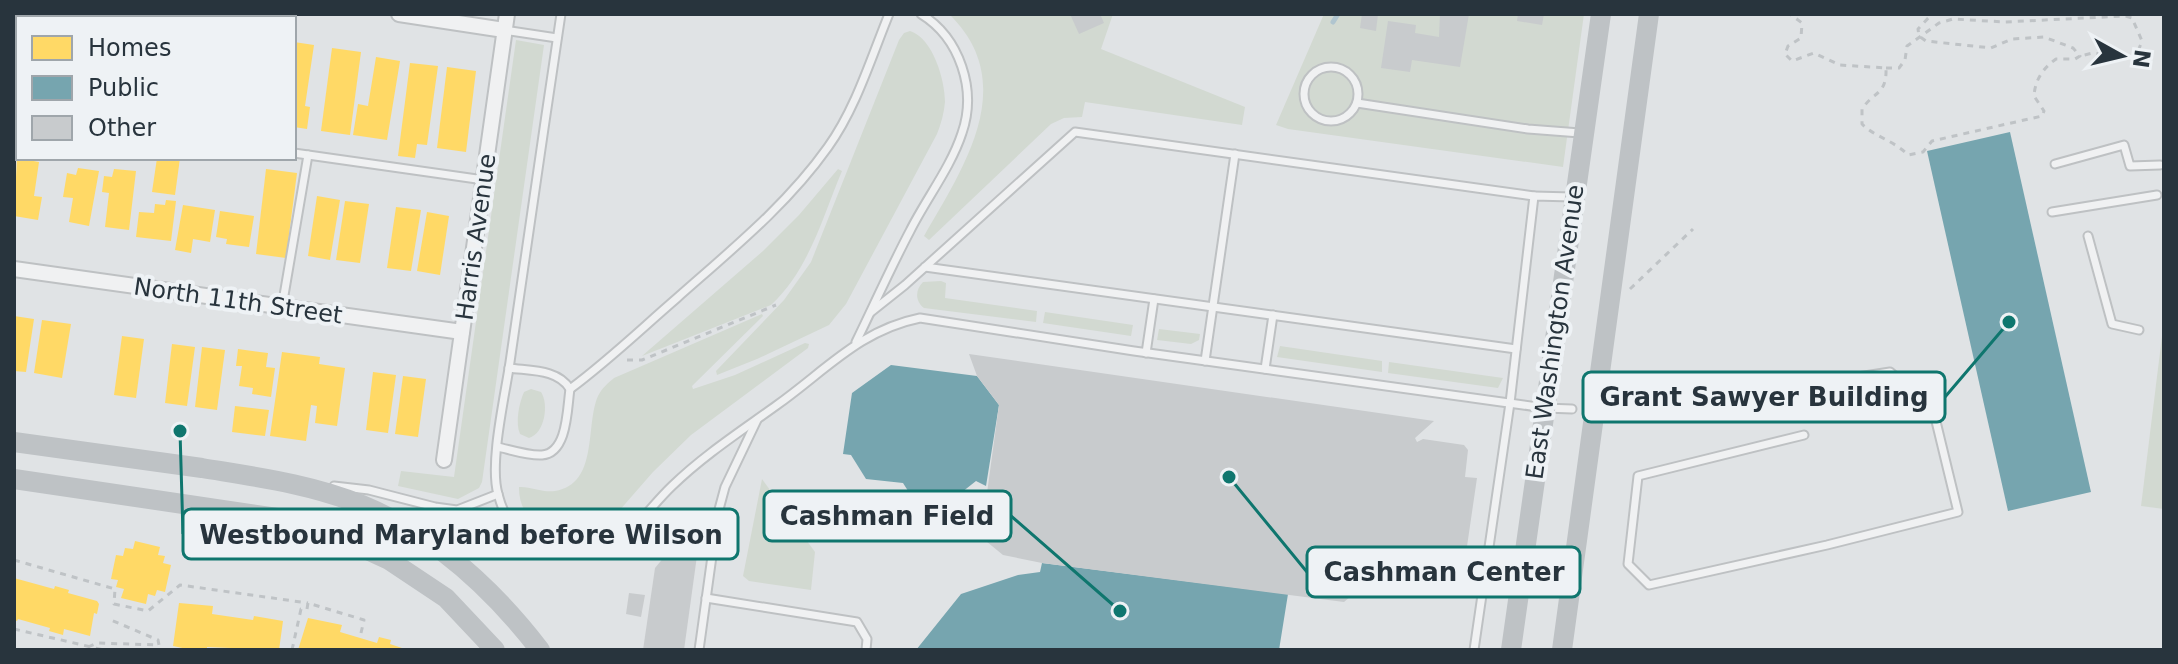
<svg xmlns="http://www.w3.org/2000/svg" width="2178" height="664" viewBox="0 0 2178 664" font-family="'DejaVu Sans',sans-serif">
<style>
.green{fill:#d2d9d1}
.homes{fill:#ffd966}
.public{fill:#76a5af}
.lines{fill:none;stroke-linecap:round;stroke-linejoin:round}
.stream{stroke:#b0c5cf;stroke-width:5}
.building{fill:#c8cbcd}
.service-casing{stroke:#bec1c3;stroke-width:11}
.minor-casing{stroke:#bec1c3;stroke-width:18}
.path{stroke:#bfc3c6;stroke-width:3;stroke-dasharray:6 6;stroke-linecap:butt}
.service{stroke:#f0f1f2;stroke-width:7}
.minor{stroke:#f0f1f2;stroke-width:14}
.secondary{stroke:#bec2c5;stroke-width:20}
.labels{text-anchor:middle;stroke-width:8;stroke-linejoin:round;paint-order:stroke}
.street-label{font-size:24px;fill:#28343d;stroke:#eef2f5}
.leader{fill:none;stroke:#0f766e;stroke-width:3}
.callout-dot{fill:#0f766e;stroke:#eef2f5;stroke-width:3}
.callout{fill:#eef2f5;stroke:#0f766e;stroke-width:3}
.callout-label{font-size:26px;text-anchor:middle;font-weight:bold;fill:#28343d}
</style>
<rect width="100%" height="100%" fill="#e0e3e5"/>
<g class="green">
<path d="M 949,14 L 1113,14 L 1101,49 L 1245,107 L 1242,125 L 1085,102 L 1082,117 L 1064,118 L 1051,124 L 929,240 L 924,236 C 963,168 1021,84 949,14 Z"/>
<path d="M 1324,14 L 1584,14 L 1563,167 L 1288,129 L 1276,125 Z"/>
<path d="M 910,31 C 933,38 945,80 945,102 C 944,113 941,124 937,134 L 846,304 L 829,325 L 757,359 L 717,375 L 716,371 L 784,300 L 811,262 L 899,40 L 904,33 Z"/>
<path d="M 516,40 L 544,45 L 482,482 L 479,488 L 458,499 L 398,486 L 401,471 L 454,477 Z"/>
<path d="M 838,169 L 842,171 C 823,216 809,270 771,305 L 642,356 L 763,251 L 799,215 Z"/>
<path d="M 941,281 L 946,283 L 945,298 L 1037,311 L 1036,322 L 924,308 C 915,301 915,290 923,282 Z"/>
<path d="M 1045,312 L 1133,325 L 1131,336 L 1043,323 Z"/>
<path d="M 762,314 L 763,316 L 692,386 L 693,389 L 735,375 L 805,343 L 809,344 L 808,348 L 691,435 L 653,472 L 605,527 C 572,548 518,531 519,487 C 530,486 543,493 555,491 C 599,484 585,425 598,396 C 602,388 608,383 614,378 Z"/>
<path d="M 2164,320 L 2164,509 L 2141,506 Z"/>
<path d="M 1159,329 L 1200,334 L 1199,340 L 1191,344 L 1157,340 Z"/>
<path d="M 1280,346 L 1382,361 L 1382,372 L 1277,357 Z"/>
<path d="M 1389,362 L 1503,378 L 1498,388 L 1388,373 Z"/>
<path d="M 531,389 L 541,392 C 549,404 545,433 529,438 L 520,434 C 515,423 519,403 524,392 Z"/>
<path d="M 762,479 L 815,552 L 811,590 L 749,581 L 743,576 Z"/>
</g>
<g class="homes">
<path d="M 50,14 L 65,14 L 80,18 L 50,18 Z"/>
<path d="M 294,42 L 314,45 L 305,106 L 310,107 L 307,129 L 294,127 Z"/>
<path d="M 332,48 L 361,52 L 350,135 L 321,131 Z"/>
<path d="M 376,57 L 400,61 L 387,140 L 353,135 L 358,104 L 368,106 Z"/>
<path d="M 410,63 L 438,66 L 427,145 L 417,144 L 415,158 L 398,156 Z"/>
<path d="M 447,67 L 476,71 L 466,152 L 437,148 Z"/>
<path d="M 17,158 L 39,162 L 34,196 L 42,197 L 38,220 L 14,216 Z"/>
<path d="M 157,158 L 180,158 L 175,195 L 152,192 Z"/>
<path d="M 78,168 L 99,171 L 89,226 L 69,222 L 73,198 L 63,197 L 67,173 L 76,175 Z"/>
<path d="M 114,169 L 136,171 L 129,230 L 105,227 L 109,193 L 102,192 L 104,176 L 112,177 Z"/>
<path d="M 266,169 L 297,173 L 286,258 L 256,254 Z"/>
<path d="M 317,196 L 340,200 L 330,260 L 308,256 Z"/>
<path d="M 166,200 L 176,201 L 171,241 L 136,237 L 139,212 L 154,213 L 155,204 L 165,205 Z"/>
<path d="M 345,201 L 369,204 L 360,263 L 336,260 Z"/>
<path d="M 183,205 L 215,210 L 210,242 L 193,239 L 191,253 L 175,250 Z"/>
<path d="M 396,207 L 421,210 L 411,271 L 387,268 Z"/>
<path d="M 220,211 L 254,216 L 249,247 L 226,244 L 227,239 L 216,237 Z"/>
<path d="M 427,212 L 449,216 L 440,275 L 417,271 Z"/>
<path d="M 14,316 L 34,319 L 26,372 L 14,371 Z"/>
<path d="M 42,320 L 71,324 L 62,378 L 34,373 Z"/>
<path d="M 122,336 L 144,339 L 136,398 L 114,395 Z"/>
<path d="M 172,344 L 195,347 L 187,406 L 165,403 Z"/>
<path d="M 202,347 L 225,350 L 217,410 L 195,407 Z"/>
<path d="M 238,349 L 268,353 L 266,367 L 275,368 L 271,397 L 252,394 L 253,388 L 239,386 L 242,366 L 236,366 Z"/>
<path d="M 282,352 L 320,357 L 319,364 L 345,368 L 337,426 L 315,423 L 317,406 L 311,405 L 306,441 L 270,436 Z"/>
<path d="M 373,372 L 396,375 L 388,433 L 366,430 Z"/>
<path d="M 403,376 L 426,379 L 418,437 L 395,434 Z"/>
<path d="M 235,406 L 269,410 L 265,436 L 232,432 Z"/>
<path d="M 135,541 L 160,547 L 158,555 L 165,556 L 163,563 L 171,565 L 165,592 L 157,590 L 155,596 L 148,594 L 146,604 L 121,598 L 124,589 L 116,587 L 118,580 L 111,579 L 116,555 L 123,556 L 125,548 L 133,549 Z"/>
<path d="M 14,578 L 54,589 L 55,586 L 69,590 L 68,593 L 97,601 L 99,604 L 97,614 L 94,613 L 90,636 L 64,629 L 63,635 L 49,631 L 50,628 L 18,619 L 17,621 L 14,620 Z"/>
<path d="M 179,603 L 213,606 L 212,614 L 253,620 L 254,616 L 283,621 L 279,650 L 207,647 L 207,650 L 192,650 L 173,646 Z"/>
<path d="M 308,618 L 342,625 L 340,632 L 377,643 L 379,637 L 391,640 L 390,644 L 408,650 L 298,650 Z"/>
</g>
<g class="public">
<path d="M 2010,132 L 2091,492 L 2008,511 L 1927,151 Z"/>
<path d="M 891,365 L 977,376 L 999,405 L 986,486 L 976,481 L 933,515 L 924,516 L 903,483 L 866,479 L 851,455 L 843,454 L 852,393 Z"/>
<path d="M 1042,563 L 1288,594 L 1279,650 L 916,650 L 961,594 L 1018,575 L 1040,572 Z"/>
</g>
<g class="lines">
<path class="stream" d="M 1333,22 L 1338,14"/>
</g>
<g class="building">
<path d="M 1070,14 L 1100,14 L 1104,23 L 1079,34 Z"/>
<path d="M 1362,14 L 1378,14 L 1376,31 L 1360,28 Z"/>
<path d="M 1440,14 L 1469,14 L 1460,67 L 1412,60 L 1410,72 L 1381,68 L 1388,21 L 1416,25 L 1415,33 L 1439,37 Z"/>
<path d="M 1518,14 L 1544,14 L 1542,25 L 1517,21 Z"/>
<path d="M 969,354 L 1434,421 L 1415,438 L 1417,442 L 1423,439 L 1464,445 L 1468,450 L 1465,477 L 1477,478 L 1465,560 L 1454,559 L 1450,585 L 1445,591 L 1404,584 L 1391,569 L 1371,566 L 1368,592 L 1357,591 L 1344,602 L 1042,563 L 1003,555 L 981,537 L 999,405 L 977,376 Z"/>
<path d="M 684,533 L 700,534 L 684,650 L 643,650 L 655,568 Z"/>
<path d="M 629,593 L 645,595 L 641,617 L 626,614 Z"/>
</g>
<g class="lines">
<g class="service-casing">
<g id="service">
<path d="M 561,14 C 544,130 526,246 510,362 C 505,396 489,463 498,494 C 508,533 532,552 571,554 C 583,555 596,555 607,549 C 633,534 650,507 672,486 C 704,455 741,431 777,405 C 825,371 860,330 920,318 L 1134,351 L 1545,408 L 1572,409"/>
<path d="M 504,30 L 557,38"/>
<circle cx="1331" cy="94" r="27"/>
<path d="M 1357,103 L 1528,129 L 1580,133"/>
<path d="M 14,114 L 18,115"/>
<path d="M 294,153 L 484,180"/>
<path d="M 2055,164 L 2124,145 L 2130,166 L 2160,165"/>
<path d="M 2052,212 L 2157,195"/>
<path d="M 2088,236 L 2112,324 L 2139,330"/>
<path d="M 925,267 L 1516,349"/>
<path d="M 282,307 L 308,155"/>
<path d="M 871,312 L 905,285 L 1075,132 L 1534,196"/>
<path d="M 856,342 C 874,305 891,267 910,231 C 926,199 951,167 962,133 C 977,90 960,38 921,14"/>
<path d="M 1146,353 L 1154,299"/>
<path d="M 1205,361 L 1235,154"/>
<path d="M 509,368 C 531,371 558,369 570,389 C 608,361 641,329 677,298 C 730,251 787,205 828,147 C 856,108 871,58 889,14"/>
<path d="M 1265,369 L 1273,315"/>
<path d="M 1794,387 L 1890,372 L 1933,409 L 1958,512 L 1827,545 L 1649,585 L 1628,564 L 1638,476 L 1804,435"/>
<path d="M 498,447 C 511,450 529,456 542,455 C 568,453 567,408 570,389"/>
<path d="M 334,486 L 369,490 L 435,507 L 457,510 L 498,494"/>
<path d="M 706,598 L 857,622 L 867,639 L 866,650"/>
<path d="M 699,650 L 718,513 L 725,487 L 757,420"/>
<path d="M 1474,650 L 1510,403 L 1534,196 L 1572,197"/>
</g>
</g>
<g class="minor-casing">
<g id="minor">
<path d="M 399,14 L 504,30"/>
<path d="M 14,269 L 462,332"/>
<path d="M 444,460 L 507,14"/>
</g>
</g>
<g class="path">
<path d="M 1774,14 L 1790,14 L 1802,23 L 1801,38 L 1788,46 L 1785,54 L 1792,61 L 1814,53 L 1840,65 L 1886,68 C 1887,95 1874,91 1862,109 L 1862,124 C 1875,137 1893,140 1908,155 L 1923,152 L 1932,141 L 2042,116 L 2044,111 L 2034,96 C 2035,80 2043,68 2056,59 L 2075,59 L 2080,56 L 2073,48 L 2044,37 L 2012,39 L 1991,48 L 1926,41 L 1919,36 L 1918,29 L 1932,14"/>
<path d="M 1886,68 L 1899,68 L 1905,60 L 1907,46 L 1939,23 L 1953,19 L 2005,22 L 2125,16 L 2132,18 L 2142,41 L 2135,59 L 2093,53 L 2080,56"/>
<path d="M 1630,289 L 1693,229"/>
<path d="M 627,360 L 642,360 L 776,305"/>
<path d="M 14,560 L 115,589 L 114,604 L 148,611 L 180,585 L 308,603"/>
<path d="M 14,629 L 104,650"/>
<path d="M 88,647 L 97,643 L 159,645 L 158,640 L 111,620"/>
<path d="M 292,650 L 301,609 L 307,609 L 308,603 L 364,620 L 361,633"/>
</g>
<use href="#service" class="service"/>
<use href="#minor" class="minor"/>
<g class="secondary">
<path d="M 14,442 C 77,451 139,459 202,468 C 256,477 311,484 362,505 C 435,535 493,589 540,650"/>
<path d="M 14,479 L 284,519 L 328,532 L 389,560 L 446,598 L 495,650"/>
<path d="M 1511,650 L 1601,14"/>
<path d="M 1562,650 L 1649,14"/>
</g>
</g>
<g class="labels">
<g class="street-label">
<text transform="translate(476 237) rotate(-82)" y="8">Harris Avenue</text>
<text transform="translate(238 301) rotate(8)" y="8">North 11th Street</text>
<text transform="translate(1555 332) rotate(-82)" y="8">East Washington Avenue</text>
</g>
</g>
<path class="leader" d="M2009 322L1945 397M1120 611L1011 516M180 431L183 534M1229 477L1307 572"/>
<g class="callout-dot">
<circle cx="2009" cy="322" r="8"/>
<circle cx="1120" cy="611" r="8"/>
<circle cx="180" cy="431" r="8"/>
<circle cx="1229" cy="477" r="8"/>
</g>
<g class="callout">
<rect x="1583" y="372" width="362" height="50" rx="8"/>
<rect x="764" y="491" width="247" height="50" rx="8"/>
<rect x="183" y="509" width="555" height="50" rx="8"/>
<rect x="1307" y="547" width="273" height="50" rx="8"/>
</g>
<g class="callout-label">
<text x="1764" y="406">Grant Sawyer Building</text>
<text x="887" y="525">Cashman Field</text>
<text x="461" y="544">Westbound Maryland before Wilson</text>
<text x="1444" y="581">Cashman Center</text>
</g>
<rect width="2178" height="664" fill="none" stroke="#28343d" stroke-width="32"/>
<rect x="16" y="16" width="280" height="144" fill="#eef2f5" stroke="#9fa6ab" stroke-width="2"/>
<rect x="32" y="36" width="40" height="24" fill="#ffd966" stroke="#9fa6ab" stroke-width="2"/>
<text x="88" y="56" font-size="24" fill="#28343d">Homes</text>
<rect x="32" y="76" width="40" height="24" fill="#76a5af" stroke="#9fa6ab" stroke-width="2"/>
<text x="88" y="96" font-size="24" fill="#28343d">Public</text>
<rect x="32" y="116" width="40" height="24" fill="#c8cbcd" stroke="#9fa6ab" stroke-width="2"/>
<text x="88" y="136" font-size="24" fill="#28343d">Other</text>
<g transform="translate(2122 56) rotate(98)" stroke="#eef2f5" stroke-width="6" paint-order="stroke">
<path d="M0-6L14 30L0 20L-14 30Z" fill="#28343d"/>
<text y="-12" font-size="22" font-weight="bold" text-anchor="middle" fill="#28343d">N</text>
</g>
</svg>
